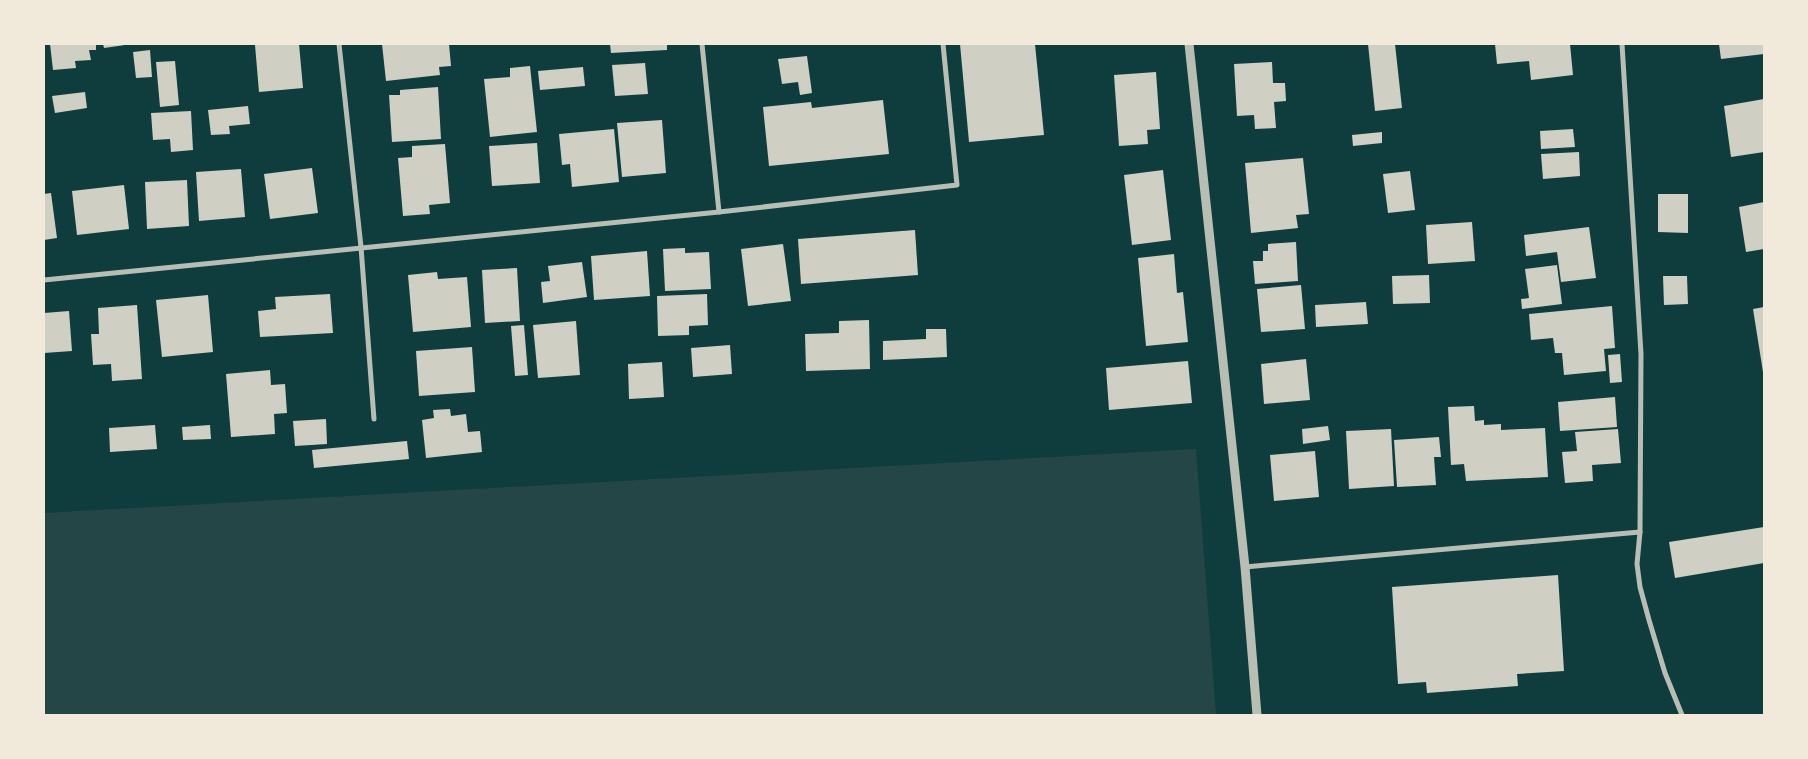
<svg xmlns="http://www.w3.org/2000/svg" width="1808" height="759" viewBox="0 0 1808 759" font-family="'Roboto Condensed',sans-serif">
<style>
.green{fill:#244646}
.building{fill:#cfcfc3}
.lines{fill:none;stroke-linecap:round;stroke-linejoin:round}
.minor{stroke:#b8beb3;stroke-width:5}
.tertiary{stroke:#b8beb3;stroke-width:9}
</style>
<rect width="100%" height="100%" fill="#0f3d3e"/>
<path class="green" d="M 1196,449 L 1216,715 L 44,715 L 44,513 Z"/>
<g class="building">
<path d="M 50,44 L 96,44 L 96,50 L 89,50 L 91,60 L 75,61 L 76,68 L 53,70 Z"/>
<path d="M 103,44 L 125,44 L 125,45 L 104,48 Z"/>
<path d="M 268,44 L 299,44 L 303,88 L 259,92 L 255,45 Z"/>
<path d="M 382,44 L 449,44 L 451,66 L 439,67 L 440,75 L 386,81 Z"/>
<path d="M 610,44 L 667,44 L 667,50 L 611,53 Z"/>
<path d="M 960,44 L 1035,44 L 1044,135 L 969,142 Z"/>
<path d="M 1368,44 L 1395,44 L 1402,108 L 1375,111 Z"/>
<path d="M 1495,44 L 1570,44 L 1573,75 L 1531,80 L 1529,61 L 1497,64 Z"/>
<path d="M 1719,44 L 1763,44 L 1764,54 L 1721,59 Z"/>
<path d="M 150,50 L 152,77 L 136,78 L 133,52 Z"/>
<path d="M 807,56 L 812,93 L 800,95 L 798,82 L 782,84 L 778,59 Z"/>
<path d="M 175,61 L 179,105 L 160,107 L 156,62 Z"/>
<path d="M 1272,62 L 1273,83 L 1285,83 L 1286,101 L 1274,102 L 1276,128 L 1255,129 L 1254,115 L 1237,116 L 1234,64 Z"/>
<path d="M 645,63 L 648,94 L 615,96 L 612,65 Z"/>
<path d="M 530,66 L 537,132 L 490,137 L 484,79 L 510,77 L 510,68 Z"/>
<path d="M 583,67 L 585,86 L 540,90 L 538,71 Z"/>
<path d="M 1156,72 L 1160,129 L 1147,130 L 1148,144 L 1119,146 L 1114,75 Z"/>
<path d="M 438,87 L 441,139 L 392,142 L 389,95 L 400,95 L 400,90 Z"/>
<path d="M 85,92 L 87,108 L 55,113 L 52,96 Z"/>
<path d="M 1764,99 L 1764,152 L 1731,157 L 1724,106 Z"/>
<path d="M 883,100 L 889,154 L 769,166 L 763,107 L 811,102 L 812,108 Z"/>
<path d="M 248,106 L 250,124 L 229,126 L 230,134 L 211,135 L 208,110 Z"/>
<path d="M 191,111 L 193,150 L 171,152 L 170,139 L 153,140 L 151,113 Z"/>
<path d="M 662,120 L 666,173 L 622,177 L 617,123 Z"/>
<path d="M 614,129 L 619,182 L 572,187 L 570,164 L 562,165 L 559,134 Z"/>
<path d="M 1573,129 L 1575,147 L 1541,149 L 1540,131 Z"/>
<path d="M 1382,132 L 1382,143 L 1353,146 L 1352,135 Z"/>
<path d="M 537,143 L 540,183 L 492,186 L 489,146 Z"/>
<path d="M 445,144 L 450,203 L 429,205 L 430,214 L 403,216 L 398,158 L 412,157 L 412,146 Z"/>
<path d="M 1579,152 L 1580,176 L 1543,179 L 1541,154 Z"/>
<path d="M 1303,158 L 1309,214 L 1296,215 L 1298,228 L 1251,233 L 1245,163 Z"/>
<path d="M 312,168 L 318,213 L 270,219 L 264,174 Z"/>
<path d="M 241,169 L 245,217 L 199,221 L 196,172 Z"/>
<path d="M 1163,170 L 1171,240 L 1132,245 L 1124,175 Z"/>
<path d="M 1410,171 L 1415,210 L 1388,213 L 1383,174 Z"/>
<path d="M 187,180 L 189,226 L 147,229 L 145,182 Z"/>
<path d="M 124,185 L 129,229 L 77,235 L 72,191 Z"/>
<path d="M 51,193 L 57,238 L 44,240 L 44,194 Z"/>
<path d="M 1658,194 L 1688,194 L 1688,233 L 1658,232 Z"/>
<path d="M 1764,202 L 1764,249 L 1746,252 L 1739,207 Z"/>
<path d="M 1472,222 L 1475,261 L 1428,264 L 1426,225 Z"/>
<path d="M 1589,227 L 1596,278 L 1561,282 L 1557,252 L 1526,256 L 1524,235 Z"/>
<path d="M 915,230 L 918,275 L 801,284 L 798,239 Z"/>
<path d="M 1296,242 L 1298,281 L 1255,284 L 1253,261 L 1263,261 L 1263,251 L 1268,251 L 1268,244 Z"/>
<path d="M 783,244 L 791,301 L 748,306 L 741,249 Z"/>
<path d="M 685,248 L 685,253 L 709,252 L 711,289 L 665,291 L 663,249 Z"/>
<path d="M 647,251 L 650,296 L 594,300 L 591,256 Z"/>
<path d="M 1174,254 L 1177,293 L 1183,292 L 1188,342 L 1146,346 L 1138,258 Z"/>
<path d="M 582,262 L 587,297 L 543,303 L 541,282 L 550,281 L 548,266 Z"/>
<path d="M 1557,265 L 1562,304 L 1522,309 L 1521,299 L 1529,298 L 1525,269 Z"/>
<path d="M 517,268 L 520,321 L 485,323 L 482,270 Z"/>
<path d="M 437,272 L 438,279 L 467,277 L 471,327 L 413,332 L 408,275 Z"/>
<path d="M 1429,275 L 1430,303 L 1393,304 L 1392,276 Z"/>
<path d="M 1663,276 L 1687,276 L 1688,304 L 1664,305 Z"/>
<path d="M 1301,285 L 1305,329 L 1261,332 L 1257,289 Z"/>
<path d="M 330,294 L 333,333 L 260,337 L 258,311 L 276,309 L 275,297 Z"/>
<path d="M 707,294 L 708,325 L 689,326 L 689,335 L 658,336 L 657,296 Z"/>
<path d="M 208,295 L 213,352 L 162,357 L 156,300 Z"/>
<path d="M 1366,302 L 1368,324 L 1316,327 L 1315,305 Z"/>
<path d="M 137,305 L 142,379 L 112,381 L 111,364 L 93,365 L 91,334 L 99,334 L 98,308 Z"/>
<path d="M 1612,306 L 1615,348 L 1604,349 L 1606,371 L 1564,375 L 1562,353 L 1555,353 L 1553,338 L 1531,340 L 1529,314 Z"/>
<path d="M 1764,307 L 1764,371 L 1763,372 L 1753,309 Z"/>
<path d="M 69,311 L 72,351 L 44,353 L 44,313 Z"/>
<path d="M 869,320 L 870,369 L 806,371 L 805,334 L 839,333 L 839,321 Z"/>
<path d="M 576,321 L 580,375 L 538,378 L 533,325 Z"/>
<path d="M 524,325 L 528,375 L 515,376 L 511,326 Z"/>
<path d="M 926,329 L 946,329 L 947,357 L 883,360 L 883,341 L 926,339 Z"/>
<path d="M 730,345 L 732,374 L 693,377 L 691,348 Z"/>
<path d="M 472,347 L 475,392 L 419,396 L 416,351 Z"/>
<path d="M 1620,354 L 1622,382 L 1610,383 L 1608,355 Z"/>
<path d="M 1306,359 L 1310,400 L 1264,404 L 1261,364 Z"/>
<path d="M 1188,361 L 1192,403 L 1109,410 L 1106,368 Z"/>
<path d="M 662,362 L 664,397 L 629,399 L 628,364 Z"/>
<path d="M 270,370 L 271,385 L 285,384 L 287,413 L 274,414 L 275,434 L 231,437 L 226,374 Z"/>
<path d="M 1615,397 L 1617,427 L 1560,431 L 1558,402 Z"/>
<path d="M 1474,406 L 1475,421 L 1484,420 L 1484,425 L 1501,424 L 1501,430 L 1545,428 L 1548,477 L 1466,481 L 1464,464 L 1451,465 L 1448,407 Z"/>
<path d="M 450,409 L 451,416 L 466,414 L 468,432 L 480,431 L 482,452 L 426,458 L 422,420 L 434,418 L 433,410 Z"/>
<path d="M 326,419 L 327,444 L 295,446 L 293,421 Z"/>
<path d="M 155,425 L 157,449 L 110,452 L 109,428 Z"/>
<path d="M 210,425 L 211,439 L 183,440 L 182,427 Z"/>
<path d="M 1328,426 L 1330,440 L 1303,444 L 1302,429 Z"/>
<path d="M 1391,429 L 1394,486 L 1349,489 L 1346,431 Z"/>
<path d="M 1618,429 L 1621,463 L 1592,465 L 1593,481 L 1565,483 L 1562,452 L 1577,451 L 1575,432 Z"/>
<path d="M 1439,437 L 1441,457 L 1434,457 L 1436,485 L 1397,487 L 1394,440 Z"/>
<path d="M 407,441 L 409,459 L 314,468 L 312,450 Z"/>
<path d="M 1315,451 L 1319,497 L 1274,501 L 1270,455 Z"/>
<path d="M 1764,527 L 1764,563 L 1675,578 L 1669,542 Z"/>
<path d="M 1558,575 L 1564,671 L 1517,674 L 1518,686 L 1427,693 L 1426,682 L 1398,684 L 1392,587 Z"/>
</g>
<g class="lines">
<g class="minor">
<path d="M 339,44 L 361,247 L 374,419"/>
<path d="M 702,44 L 719,212"/>
<path d="M 1622,44 L 1641,354 L 1640,532 L 1637,564 L 1640,587 L 1649,620 L 1665,673 L 1682,715"/>
<path d="M 44,280 L 719,212 L 957,185 L 943,44"/>
<path d="M 1245,567 L 1640,532"/>
</g>
<path class="tertiary" d="M 1189,44 L 1245,567 L 1257,715"/>
</g>
<rect width="1808" height="759" fill="none" stroke="#f1e9da" stroke-width="90"/>
</svg>
